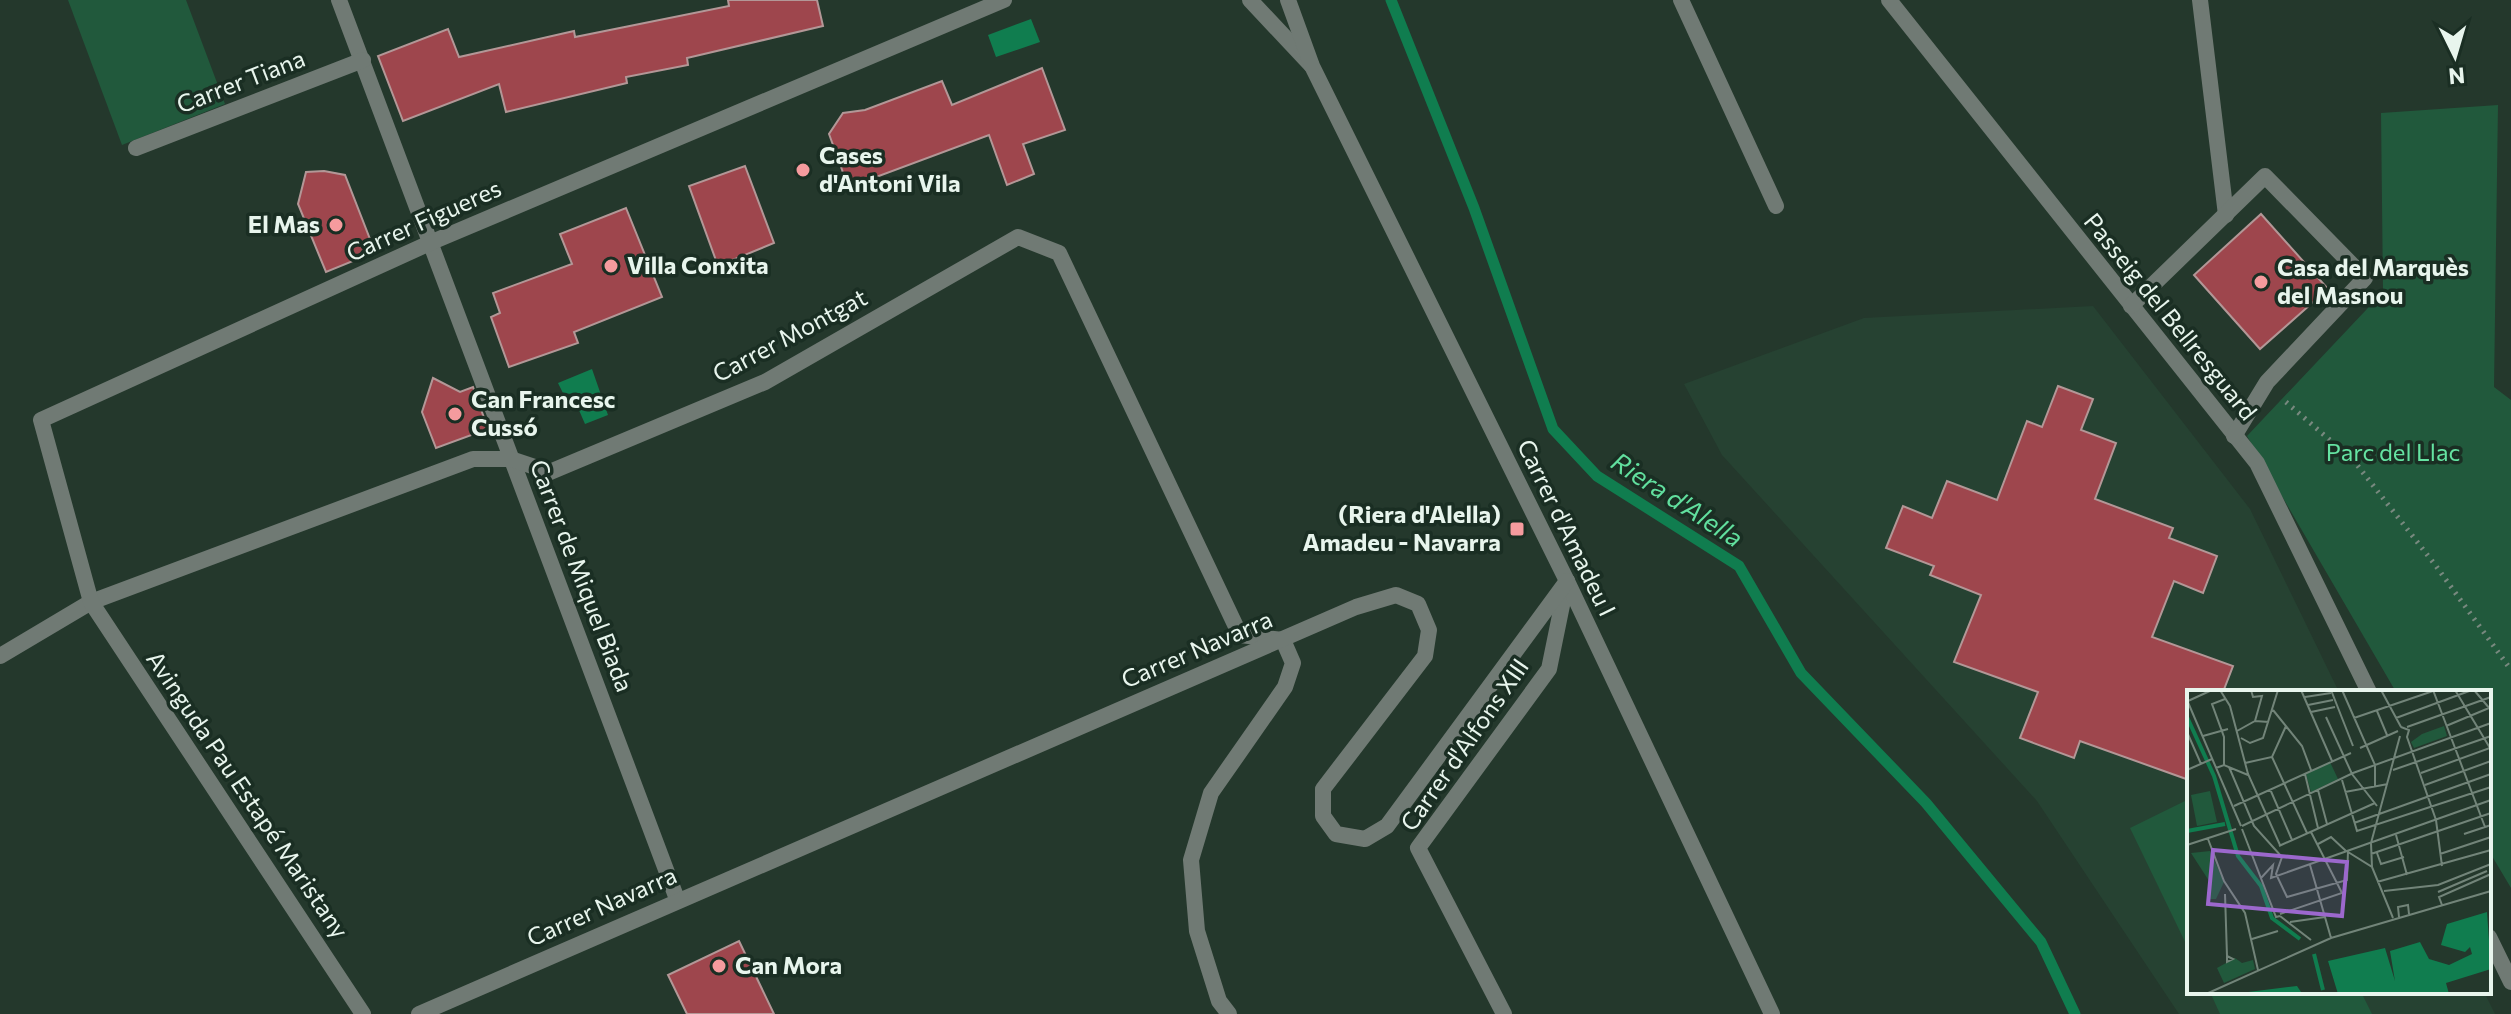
<svg xmlns="http://www.w3.org/2000/svg" width="2511" height="1014" viewBox="0 0 2511 1014" font-family="Commissioner,sans-serif">
<style>
.built{fill:#264232}
.green{fill:#21593c}
.water{fill:#107d4f}
.lines{fill:none;stroke-linecap:round;stroke-linejoin:round}
.stream{stroke:#107d4f;stroke-width:11}
.building{fill:#9e464d;stroke:#b39797;stroke-width:2}
.path{stroke:#78897f;stroke-width:5;stroke-dasharray:2 6;stroke-linecap:butt}
.pedestrian{stroke:#707a74;stroke-width:16}
.minor{stroke:#707a74;stroke-width:16}
.tertiary{stroke:#707a74;stroke-width:16}
.poi-dot{fill:#f59b9e;stroke:#1a2e23;stroke-width:3}
.labels{text-anchor:middle;stroke-width:7;stroke-linejoin:round;paint-order:stroke}
.street-label{font-size:24px;fill:#e8f5ed;stroke:#1a2e23}
.poi-label{font-size:24px;font-weight:bold;fill:#e8f5ed;stroke:#1a2e23;text-anchor:start}
.park-label{font-size:24px;fill:#65e3a2;stroke:#1a2e23}
.water-label{font-size:26px;font-style:italic;fill:#61df9e;stroke:#1a2e23}
.inset-river{fill:none;stroke:#107d4f;stroke-width:4}
.inset-road{fill:none;stroke:#728479;stroke-width:2}
.view{fill:#9c68cd;fill-opacity:0.15;stroke:#9c68cd;stroke-width:4}
.inset-edge{fill:none;stroke:#e8f5ed;stroke-width:4}
</style>
<rect width="100%" height="100%" fill="#24382c"/>
<path class="built" d="M 2093,306 L 2250,509 L 2339,692 L 2189,692 L 2189,992 L 2484,992 L 2495,1014 L 2179,1014 L 2037,801 L 1722,455 L 1684,384 L 1864,318 Z"/>
<g class="green">
<path d="M 68,0 L 186,0 L 225,104 L 122,145 Z"/>
<path d="M 2498,105 L 2494,387 L 2511,400 L 2511,888 L 2489,851 L 2489,692 L 2396,692 L 2247,436 L 2383,292 L 2381,113 Z"/>
<path d="M 2189,799 L 2189,950 L 2130,828 Z"/>
<path d="M 2210,992 L 2361,992 L 2372,1014 L 2220,1014 Z"/>
</g>
<g class="water">
<path d="M 1031,19 L 1040,42 L 996,57 L 988,35 Z"/>
<path d="M 592,369 L 608,415 L 585,424 L 572,394 L 563,393 L 558,383 Z"/>
</g>
<g class="lines">
<path class="stream" d="M 1391,0 L 1474,208 L 1553,429 L 1597,476 L 1739,566 L 1801,673 L 1926,803 L 2041,942 L 2075,1014"/>
</g>
<g class="building">
<path d="M 728,0 L 817,0 L 823,26 L 687,58 L 688,65 L 626,77 L 627,83 L 506,112 L 499,84 L 403,121 L 378,56 L 448,29 L 459,57 L 574,31 L 575,37 L 729,6 Z"/>
<path d="M 1042,68 L 1065,130 L 1023,144 L 1034,174 L 1007,185 L 989,135 L 852,186 L 848,177 L 845,178 L 829,134 L 843,113 L 865,110 L 942,81 L 952,105 Z"/>
<path d="M 745,166 L 774,243 L 718,266 L 689,186 Z"/>
<path d="M 324,171 L 345,175 L 375,252 L 326,272 L 298,204 L 306,172 Z"/>
<path d="M 626,208 L 662,297 L 574,332 L 578,343 L 509,367 L 491,317 L 500,313 L 493,293 L 572,264 L 560,234 Z"/>
<path d="M 2261,214 L 2328,289 L 2260,349 L 2194,275 Z"/>
<path d="M 433,378 L 460,392 L 473,387 L 488,429 L 436,448 L 422,412 Z"/>
<path d="M 2058,386 L 2093,399 L 2081,430 L 2116,443 L 2095,499 L 2173,528 L 2169,538 L 2217,556 L 2203,593 L 2174,581 L 2152,637 L 2233,666 L 2223,692 L 2189,692 L 2189,780 L 2080,741 L 2074,758 L 2020,738 L 2038,692 L 1954,662 L 1981,595 L 1930,575 L 1934,566 L 1886,548 L 1903,506 L 1932,518 L 1947,481 L 1997,500 L 2027,421 L 2042,427 Z"/>
<path d="M 739,941 L 774,1014 L 687,1014 L 668,975 Z"/>
</g>
<g class="lines">
<path class="path" d="M 2286,402 L 2354,461 L 2436,566 L 2511,670"/>
<path class="pedestrian" d="M 1681,0 L 1776,206"/>
<g class="minor">
<path d="M 339,0 L 677,899"/>
<path d="M 1889,0 L 2257,463 L 2369,692"/>
<path d="M 2200,0 L 2226,215"/>
<path d="M 136,148 L 363,60"/>
<path d="M 2131,306 L 2265,176 L 2365,278 L 2267,382 L 2234,436"/>
<path d="M 0,656 L 91,602 L 473,459 L 511,459 L 550,472 L 765,382 L 1018,237 L 1059,253 L 1240,635 L 1283,640 L 1293,663 L 1285,687 L 1211,793 L 1191,860 L 1197,931 L 1219,1001 L 1229,1014"/>
<path d="M 2489,937 L 2511,982"/>
<path d="M 363,1014 L 91,602 L 41,420 L 432,242 L 1004,0"/>
<path d="M 1504,1014 L 1418,848 L 1549,669 L 1567,581"/>
</g>
<g class="tertiary">
<path d="M 1250,0 L 1311,65"/>
<path d="M 1288,0 L 1312,66 L 1567,581 L 1772,1014"/>
<path d="M 419,1014 L 1356,607 L 1396,595 L 1418,604 L 1429,630 L 1425,656 L 1323,789 L 1323,816 L 1336,834 L 1365,839 L 1387,826 L 1567,581"/>
</g>
</g>
<g class="poi-dot">
<circle cx="803" cy="170" r="8"/>
<circle cx="336" cy="225" r="8"/>
<circle cx="611" cy="266" r="8"/>
<circle cx="2261" cy="282" r="8"/>
<circle cx="455" cy="414" r="8"/>
<rect x="1509" y="521" width="16" height="16" rx="4"/>
<circle cx="719" cy="966" r="8"/>
</g>
<g class="labels">
<g class="street-label">
<text transform="translate(241 82) rotate(-21)" y="8">Carrer Tiana</text>
<text transform="translate(424 221) rotate(-24)" y="8">Carrer Figueres</text>
<text transform="translate(2170 317) rotate(51)" y="8">Passeig del Bellresguard</text>
<text transform="translate(790 336) rotate(-28)" y="8">Carrer Montgat</text>
<text transform="translate(1566 528) rotate(64)" y="8">Carrer d'Amadeu I</text>
<text transform="translate(581 576) rotate(69)" y="8">Carrer de Miquel Biada</text>
<text transform="translate(1197 650) rotate(-23)" y="8">Carrer Navarra</text>
<text transform="translate(1465 745) rotate(-55)" y="8">Carrer d'Alfons XIII</text>
<text transform="translate(247 795) rotate(56)" y="8">Avinguda Pau Estapé Maristany</text>
<text transform="translate(602 907) rotate(-24)" y="8">Carrer Navarra</text>
</g>
<g class="poi-label">
<text x="819" y="164">Cases<tspan x="819" dy="28">d'Antoni Vila</tspan></text>
<text x="320" y="233" text-anchor="end">El Mas</text>
<text x="627" y="274">Villa Conxita</text>
<text x="2277" y="276">Casa del Marquès<tspan x="2277" dy="28">del Masnou</tspan></text>
<text x="471" y="408">Can Francesc<tspan x="471" dy="28">Cussó</tspan></text>
<text x="1501" y="523" text-anchor="end">(Riera d'Alella)<tspan x="1501" dy="28">Amadeu - Navarra</tspan></text>
<text x="735" y="974">Can Mora</text>
</g>
<g class="park-label">
<text x="2393" y="461">Parc del Llac</text>
</g>
<g class="water-label">
<text transform="translate(1677 500) rotate(33)" y="9">Riera d'Alella</text>
</g>
</g>
<g transform="translate(2187 690)">
<rect width="304" height="304" fill="#24382c"/>
<path d="M 257,36 L 260,46 L 227,58 L 224,52 L 235,44 ZM 143,72 L 151,89 L 124,102 L 119,84 ZM 23,101 L 30,132 L 10,136 L 4,105 ZM 23,161 L 37,192 L 29,209 L 23,209 L 24,194 L 4,163 ZM 48,268 L 55,273 L 66,270 L 68,279 L 37,293 L 30,278 Z" fill="#21593c"/>
<path d="M 300,222 L 304,279 L 259,293 L 262,304 L 151,304 L 141,271 L 198,258 L 208,291 L 203,261 L 233,252 L 242,269 L 262,275 L 285,264 L 283,257 L 278,262 L 254,255 L 260,234 ZM 110,296 L 114,302 L 143,304 L 45,304 Z" fill="#107d4f"/>
<path class="inset-river" d="M 0,27 L 27,86 L 51,166 L 74,196 L 85,228 L 113,249M 0,141 L 38,134M 127,264 L 136,300"/>
<path class="inset-road" d="M 33,0 L 43,16 L 61,84 L 93,155M 64,0 L 66,7 L 75,6 L 68,31M 114,0 L 145,71M 144,0 L 166,56M 155,0 L 188,75 L 188,96M 194,0 L 214,37M 246,0 L 298,137M 287,0 L 303,19M 118,7 L 144,3M 0,10 L 54,136M 1,11 L 25,0M 121,15 L 146,10M 86,20 L 115,56 L 124,80M 190,21 L 200,45M 124,22 L 148,17M 139,27 L 165,84 L 190,116M 167,28 L 249,0M 209,28 L 285,0M 259,36 L 302,18M 214,37 L 222,40 L 220,47 L 249,130 L 255,176M 220,37 L 304,7M 50,41 L 68,31 L 82,32M 0,42 L 14,74M 16,46 L 41,39M 54,48 L 63,53 L 76,48 L 91,0M 173,58 L 211,41M 85,67 L 120,143M 58,73 L 85,67 L 99,36M 37,75 L 37,47 L 25,14 L 38,9M 42,77 L 67,136 L 95,167 L 89,184 L 100,207 L 160,190 L 161,161M 29,78 L 37,75 L 61,85M 0,80 L 25,69M 206,80 L 304,46M 234,83 L 303,58 L 268,0M 118,84 L 131,138M 155,90 L 170,141 L 304,97M 238,95 L 304,71M 83,99 L 105,150M 131,100 L 140,134M 158,102 L 201,94M 47,116 L 164,63M 167,133 L 304,84M 55,136 L 166,83 L 304,33M 55,139 L 89,227 L 93,226M 277,144 L 304,135M 209,145 L 220,185M 21,149 L 37,191 L 58,223 L 71,280M 131,154 L 144,147 L 159,161M 0,155 L 49,139M 92,156 L 188,113M 161,162 L 185,177 L 206,228M 190,163 L 194,174 L 217,167M 184,164 L 304,123M 253,164 L 304,147M 123,175 L 144,248M 185,177 L 184,153 L 213,46M 74,188 L 86,175 L 84,188 L 304,110M 190,192 L 304,160M 197,201 L 251,195 L 304,174M 251,202 L 300,181M 38,204 L 40,266 L 46,269 L 40,272 L 40,266M 255,215 L 252,207 L 304,184M 93,224 L 155,203 L 124,142M 93,226 L 124,250M 212,227 L 211,217 L 221,215 L 222,224M 103,232 L 138,227M 65,249 L 91,241M 19,304 L 144,248 L 304,201"/>
<path class="view" d="M 26,160 L 160,172 L 155,226 L 21,214 Z"/>
<rect width="304" height="304" class="inset-edge"/>
</g>
<g transform="translate(2455 56) rotate(175)" stroke="#1a2e23" stroke-width="6" paint-order="stroke">
<path d="M0-6L14 30L0 20L-14 30Z" fill="#e8f5ed"/>
<text y="-12" font-size="22" font-weight="bold" text-anchor="middle" fill="#e8f5ed">N</text>
</g>
</svg>
